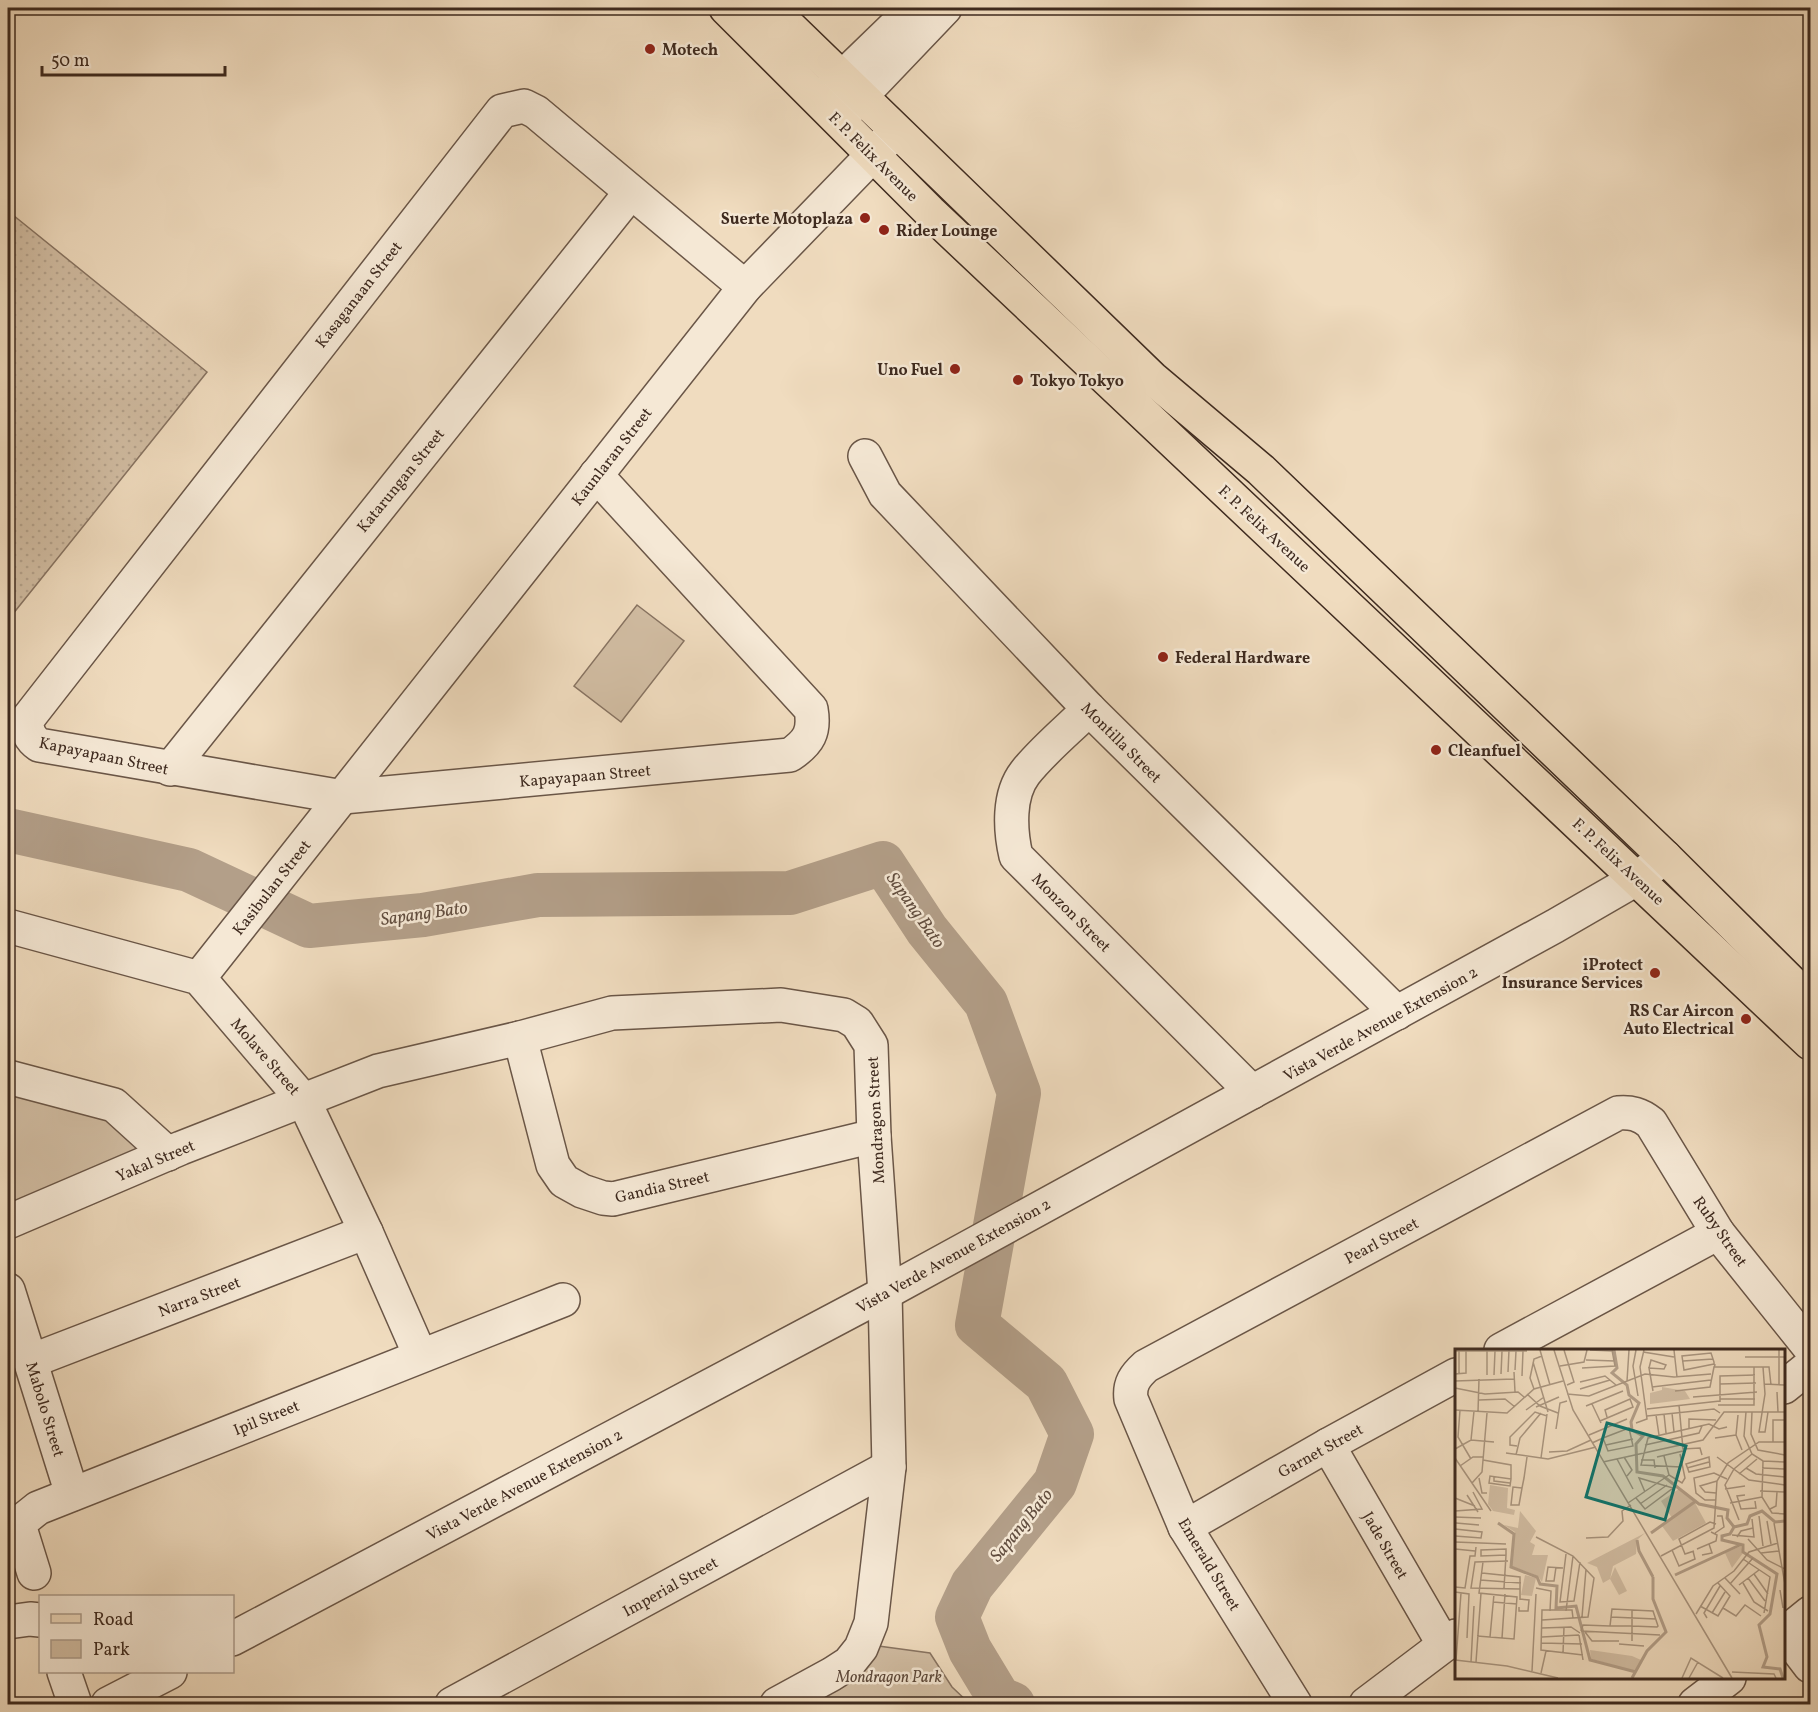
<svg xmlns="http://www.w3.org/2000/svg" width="1818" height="1712" viewBox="0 0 1818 1712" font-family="Vollkorn,serif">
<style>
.grass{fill:url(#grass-dots);stroke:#887462;stroke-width:1.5}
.park{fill:#d2bea4;stroke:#887462;stroke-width:1.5}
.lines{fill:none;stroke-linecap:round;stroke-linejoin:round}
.river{stroke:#b39f89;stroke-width:44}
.minor-casing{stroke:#6a5647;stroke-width:36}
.major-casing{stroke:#3e2a1f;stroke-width:36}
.minor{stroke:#f5e8d5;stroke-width:33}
.major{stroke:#f0dcbf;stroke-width:33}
.poi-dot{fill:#8f2418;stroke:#f5e8d5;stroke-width:2}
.labels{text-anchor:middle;stroke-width:5;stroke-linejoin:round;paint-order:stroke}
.poi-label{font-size:16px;font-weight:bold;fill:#3e2a1f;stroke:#f5e8d5;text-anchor:start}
.street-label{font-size:16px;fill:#3e2a1f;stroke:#f5e8d5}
.park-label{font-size:16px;font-style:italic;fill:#5c483a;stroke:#f5e8d5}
.water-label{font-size:18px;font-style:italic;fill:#614d3f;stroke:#f5e8d5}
.inset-river{fill:none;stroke:#b39f89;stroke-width:3}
.inset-road{fill:none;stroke:#a9957f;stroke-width:1.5}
.view{fill:#0f766e;fill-opacity:0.15;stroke:#0f766e;stroke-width:3}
.inset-edge{fill:none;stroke:#3e2a1f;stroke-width:3}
</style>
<defs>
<pattern id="grass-dots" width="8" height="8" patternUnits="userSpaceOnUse" patternTransform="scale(1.5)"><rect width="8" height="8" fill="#d2bea4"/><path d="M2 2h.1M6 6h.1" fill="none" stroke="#b5a38d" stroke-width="1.8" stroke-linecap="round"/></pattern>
</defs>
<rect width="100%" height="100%" fill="#f0dcbf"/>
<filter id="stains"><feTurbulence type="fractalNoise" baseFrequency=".00333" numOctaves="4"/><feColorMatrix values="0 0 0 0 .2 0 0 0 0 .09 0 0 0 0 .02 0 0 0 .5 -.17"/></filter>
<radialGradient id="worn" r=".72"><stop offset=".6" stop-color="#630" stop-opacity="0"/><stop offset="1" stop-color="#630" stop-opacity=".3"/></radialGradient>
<path class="grass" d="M 8,211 L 207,372 L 8,620 Z"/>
<g class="park">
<path d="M 637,605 L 684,641 L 621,722 L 574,686 Z"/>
<path d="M 8,1086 L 101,1110 L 153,1151 L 8,1217 Z"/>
<path d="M 871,1645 L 930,1653 L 952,1687 L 970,1704 L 787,1704 Z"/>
</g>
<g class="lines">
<path class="river" d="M 8,830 L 189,870 L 309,926 L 423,915 L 538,895 L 790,893 L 883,863 L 927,930 L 986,1003 L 1019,1093 L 977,1325 L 1046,1383 L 1072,1434 L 1055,1483 L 972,1585 L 957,1617 L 970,1650 L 999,1698 L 1013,1704"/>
<g class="minor-casing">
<g id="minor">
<path d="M 821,98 L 914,8"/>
<path d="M 841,117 L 945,8"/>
<path d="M 865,456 L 885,494 L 1089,709 L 1397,1013"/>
<path d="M 596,475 L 811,709 C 815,732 809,742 790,755 L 343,797 L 39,745 C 29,738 28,732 26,721 L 502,111 L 524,106 L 536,112 L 745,287"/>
<path d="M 1089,709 C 1069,729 1042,751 1025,773 C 1008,795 1010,830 1016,856 L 1252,1092"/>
<path d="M 170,769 L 631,192"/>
<path d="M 8,926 L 199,978 L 304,1101 L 366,1232 L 420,1355"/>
<path d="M 199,978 L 745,287 L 893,134"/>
<path d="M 520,1038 L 553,1165 L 564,1181 L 582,1191 L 603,1198 L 613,1199 L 874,1136"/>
<path d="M 8,1077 L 114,1105 L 168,1154"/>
<path d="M 8,1222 L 181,1148 L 378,1071 L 520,1038 L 612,1013 L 781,1005 L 844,1015 L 857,1023 L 871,1045 L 874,1136 L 885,1293 L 889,1467 L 871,1623 L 861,1648 L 849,1663 L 832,1674 L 777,1704"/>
<path d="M 8,1290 L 72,1494"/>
<path d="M 1501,1350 L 1718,1233"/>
<path d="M 31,1361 L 366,1232"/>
<path d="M 1784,1387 L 1810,1366"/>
<path d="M 1328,1445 L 1444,1645"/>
<path d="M 1185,1527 L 1328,1445 L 1456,1375"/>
<path d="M 34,1573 L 20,1528 L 23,1520 L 38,1508 L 563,1300"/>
<path d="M 8,1622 L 30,1619 L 40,1620"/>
<path d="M 1784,1632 L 1810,1666"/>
<path d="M 1784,1634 L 1810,1613"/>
<path d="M 232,1639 L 885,1293 L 1555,926 L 1638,878 L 1665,857"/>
<path d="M 64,1672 L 75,1704"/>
<path d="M 108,1704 L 170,1672"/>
<path d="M 452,1704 L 889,1467"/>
<path d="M 1295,1704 L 1185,1527 L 1131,1399 C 1129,1384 1135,1376 1146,1366 L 1618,1113 C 1631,1112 1640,1114 1651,1123 L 1718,1233 L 1810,1348"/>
<path d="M 1366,1704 L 1456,1636"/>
<path d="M 1695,1704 L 1729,1678"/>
</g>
</g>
<g class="major-casing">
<g id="major">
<path d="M 726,8 L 930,212 L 1810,1043"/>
<path d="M 770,8 L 1152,378 L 1261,470 L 1665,857 L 1810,1001"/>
</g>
</g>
<use href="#minor" class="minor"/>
<use href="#major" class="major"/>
</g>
<g class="poi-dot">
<circle cx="650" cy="49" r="6"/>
<circle cx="865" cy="218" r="6"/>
<circle cx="884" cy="230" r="6"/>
<circle cx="955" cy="369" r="6"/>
<circle cx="1018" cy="380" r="6"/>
<circle cx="1163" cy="657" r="6"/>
<circle cx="1436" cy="750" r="6"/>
<circle cx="1655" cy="973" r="6"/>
<circle cx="1746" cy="1019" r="6"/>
</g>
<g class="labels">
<g class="poi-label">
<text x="662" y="55">Motech</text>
<text x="853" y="224" text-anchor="end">Suerte Motoplaza</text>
<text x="896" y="236">Rider Lounge</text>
<text x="943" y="375" text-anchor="end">Uno Fuel</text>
<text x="1030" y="386">Tokyo Tokyo</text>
<text x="1175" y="663">Federal Hardware</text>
<text x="1448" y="756">Cleanfuel</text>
<text x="1643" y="970" text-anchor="end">iProtect<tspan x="1643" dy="18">Insurance Services</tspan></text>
<text x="1734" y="1016" text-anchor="end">RS Car Aircon<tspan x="1734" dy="18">Auto Electrical</tspan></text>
</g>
<g class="street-label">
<text transform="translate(874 156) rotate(45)" y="6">F. P. Felix Avenue</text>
<text transform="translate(358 294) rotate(-52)" y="6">Kasaganaan Street</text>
<text transform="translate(611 456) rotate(-52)" y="6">Kaunlaran Street</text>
<text transform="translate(400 480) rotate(-51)" y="6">Katarungan Street</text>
<text transform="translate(1265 528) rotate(43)" y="6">F. P. Felix Avenue</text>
<text transform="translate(1122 742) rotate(45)" y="6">Montilla Street</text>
<text transform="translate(104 755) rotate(12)" y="6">Kapayapaan Street</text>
<text transform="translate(585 775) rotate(-5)" y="6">Kapayapaan Street</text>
<text transform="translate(1619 861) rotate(43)" y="6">F. P. Felix Avenue</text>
<text transform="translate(271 887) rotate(-52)" y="6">Kasibulan Street</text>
<text transform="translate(1072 912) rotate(45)" y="6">Monzon Street</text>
<text transform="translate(1380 1023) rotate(-29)" y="6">Vista Verde Avenue Extension 2</text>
<text transform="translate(266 1056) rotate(49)" y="6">Molave Street</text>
<text transform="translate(875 1120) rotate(-93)" y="6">Mondragon Street</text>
<text transform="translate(155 1160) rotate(-23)" y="6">Yakal Street</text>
<text transform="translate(662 1186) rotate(-13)" y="6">Gandia Street</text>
<text transform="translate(1721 1231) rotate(55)" y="6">Ruby Street</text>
<text transform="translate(1381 1240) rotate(-28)" y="6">Pearl Street</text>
<text transform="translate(953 1255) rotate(-29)" y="6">Vista Verde Avenue Extension 2</text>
<text transform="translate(199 1296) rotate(-21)" y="6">Narra Street</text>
<text transform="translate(46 1409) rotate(73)" y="6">Mabolo Street</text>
<text transform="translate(266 1417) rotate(-22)" y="6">Ipil Street</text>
<text transform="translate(1320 1450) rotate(-29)" y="6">Garnet Street</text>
<text transform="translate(524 1484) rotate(-28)" y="6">Vista Verde Avenue Extension 2</text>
<text transform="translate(1386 1545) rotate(60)" y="6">Jade Street</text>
<text transform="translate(1210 1564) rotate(59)" y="6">Emerald Street</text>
<text transform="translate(670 1586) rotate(-29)" y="6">Imperial Street</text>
</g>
<g class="park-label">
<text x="889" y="1682">Mondragon Park</text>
</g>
<g class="water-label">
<text transform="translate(916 910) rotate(55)" y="6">Sapang Bato</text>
<text transform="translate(424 913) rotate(-8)" y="6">Sapang Bato</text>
<text transform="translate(1021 1525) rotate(-51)" y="6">Sapang Bato</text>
</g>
</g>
<g transform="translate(1455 1349)">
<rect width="330" height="330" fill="#f0dcbf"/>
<path d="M 207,38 L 230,42 L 235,50 L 195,55 L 195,44 L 207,41 ZM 35,136 L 53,139 L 52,159 L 60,161 L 59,166 L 38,162 L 33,155 ZM 224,140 L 240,153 L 217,169 L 206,152 ZM 240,154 L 251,174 L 218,192 L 207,177 ZM 65,162 L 81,182 L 75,193 L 80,196 L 77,206 L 93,206 L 87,233 L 83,227 L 56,217 L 60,183 L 49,176 L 63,179 ZM 190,184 L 182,191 L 181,205 L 158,217 L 155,230 L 160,218 L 172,242 L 164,246 L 155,230 L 148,234 L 142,218 L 132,214 ZM 286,197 L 288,204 L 277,219 L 270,204 ZM 70,226 L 81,229 L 77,247 L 66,246 ZM 135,301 L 177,307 L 186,311 L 180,322 L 136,310 Z" fill="#d2bea4"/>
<path class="inset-river" d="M 159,1 L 162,19 L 157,24 L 172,36 L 174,46 L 184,54 L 176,73 L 177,81 L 188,87 L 181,95 L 182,123 L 208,127 L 244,155 L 273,161 L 272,169 L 279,178M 43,174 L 59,185 L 56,218 L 82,228 L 85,235 L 102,237 L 101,259 L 121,257 L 135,311 L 181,323M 279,178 L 275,185 L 267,187 L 267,191 L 288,196 L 288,203 L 322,225 L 315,265 L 304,276 L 312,308 L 308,318 L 325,320 L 328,329M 279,178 L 292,175 L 295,167 L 307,162 L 320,173 L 330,172M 196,184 L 241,152M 182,191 L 184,202 L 198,228M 220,226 L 287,195M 177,329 L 192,302 L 211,283 L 198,250 L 198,228"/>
<path class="inset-road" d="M 85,1 L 95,36M 99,1 L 118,61 L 277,329M 109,1 L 119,33 L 112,36M 135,1 L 158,2M 181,1 L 178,17 L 183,47M 219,1 L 222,28M 0,2 L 72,2M 188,3 L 219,8M 290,8 L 330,8M 131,11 L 160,12M 228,12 L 258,10M 78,13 L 93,63M 259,15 L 229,21 L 227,7 L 256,4 L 259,13 L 259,15 L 260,16 L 259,18M 105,17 L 129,13 L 132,1M 308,18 L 310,45 L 304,83 L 310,83 L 313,63M 127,19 L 160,17 L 157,1M 194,19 L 196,11 L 211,16 L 209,20 L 194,19 L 198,42M 60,21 L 61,2M 53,23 L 54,1M 59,23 L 60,43M 0,25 L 11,24 L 11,2M 4,25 L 4,2M 46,25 L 47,2M 32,26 L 32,2M 39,26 L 40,2M 67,27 L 68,2M 0,32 L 59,30M 172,32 L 174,1M 125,33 L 150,27 L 161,36M 265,35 L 301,34M 309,35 L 330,36M 324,36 L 324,1M 197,38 L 256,31M 0,39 L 30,45 L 63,43 L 69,48M 79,40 L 75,29 L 79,10 L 87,7M 125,40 L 155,31M 220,42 L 255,38 L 259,18 L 314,18 L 316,36M 322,43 L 323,63M 72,45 L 85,57 L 103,64M 112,45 L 134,47 L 190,25 L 219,28 L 256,25M 238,48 L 302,43M 265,50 L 300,50M 24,51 L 50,50 L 60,58M 265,53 L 265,27 L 300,26M 137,55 L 146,74M 224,56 L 228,100 L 245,99 L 247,106M 263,56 L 299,56 L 299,18M 131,57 L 168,42M 81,58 L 104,48M 192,60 L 265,52M 0,61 L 52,64 L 79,40 L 108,32M 5,61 L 3,88 L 16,110M 71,61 L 89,48M 23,63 L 24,30M 291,63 L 289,87 L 297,105 L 308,112 L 330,113M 297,63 L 296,85 L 303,101 L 330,106M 217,64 L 219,83M 209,65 L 211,84M 201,66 L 204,86M 283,66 L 281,86 L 287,101M 192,67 L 259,60 L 265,64M 145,72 L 178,58 L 175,50 L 150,61 L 152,68M 181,74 L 192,70 L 185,18 L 189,1M 234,79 L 234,70 L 261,71M 101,80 L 105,54 L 112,52M 134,86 L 172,70M 260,89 L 281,86M 16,91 L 19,62M 318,93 L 318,71 L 330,71M 137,94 L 148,89 L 174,79 L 178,97 L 153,102 L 148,89M 151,96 L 178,90M 190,96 L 244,84 L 247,77M 62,97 L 55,96 L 55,88 L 80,63 L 92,67M 0,100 L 16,91 L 39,93M 94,103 L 112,102 L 136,91M 51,104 L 93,110 L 141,98M 61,106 L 65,89 L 86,64M 209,107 L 214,126 L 227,134 L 230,129 L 225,105M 169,108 L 177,121 L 172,127M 202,108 L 228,102M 254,108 L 255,118 L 234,123 L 231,115 ZM 262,108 L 294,131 L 330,136M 0,109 L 36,162M 86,109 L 92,65M 162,110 L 178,140M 28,111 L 56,116 L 56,130 L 55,137 L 34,134 L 35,127 L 56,130M 186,111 L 199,111 L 200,119M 308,112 L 307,148 L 317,164 L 330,165M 148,113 L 248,91 L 269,63 L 330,63M 5,117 L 18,108 L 28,108M 226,118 L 186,116 L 193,89 L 254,75 L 264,80 L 272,78M 232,119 L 254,113M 291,119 L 301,125 L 330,128M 307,119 L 330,120M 284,125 L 302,110M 39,128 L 39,132 L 55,134M 24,129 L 27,144 L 32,144M 17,134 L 27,123 L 32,64M 67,139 L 58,138 L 56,156 L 64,156 L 67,139 L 69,129 L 72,108M 270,140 L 290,137M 305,142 L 330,143M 261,144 L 250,143 L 245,137 L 262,132M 12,146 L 23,163M 290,146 L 282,147 L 286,160 L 301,159 L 300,152M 0,149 L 20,157M 181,149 L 190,160 L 218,139 L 184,129 L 190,143M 261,151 L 250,151 L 241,144 L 239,129 L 259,124 L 272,130M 173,154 L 214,126M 275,154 L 307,148M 185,155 L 212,136M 315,160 L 321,157 L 322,143M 0,162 L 27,160 L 18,143M 304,167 L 308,197M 0,168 L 26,169M 284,171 L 270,136 L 279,120 L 297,105M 312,172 L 316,195M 1,174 L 24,176M 319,174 L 330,235M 0,180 L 27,183 L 26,189 L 0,187M 260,184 L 269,178 L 267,167 L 262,167M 277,186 L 299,188 L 297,170M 81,188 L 118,207 L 139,229 L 133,268 L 87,271M 282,188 L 286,182 L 298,179M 131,189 L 153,188 L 168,172 L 167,162 L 176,156M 293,190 L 312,211 L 330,220M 0,193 L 51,195M 0,200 L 20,202M 242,200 L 261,192 L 262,186 L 256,183M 217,201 L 224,217 L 240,210 L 238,202M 239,202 L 230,205 L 224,190 L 255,173 L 261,175M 306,204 L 324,202M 111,205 L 105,253 L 119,252 L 125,213M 247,206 L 257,204 L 254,195M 206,207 L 259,179 L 262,132 L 273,114 L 304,93 L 330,93M 288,210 L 315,228 L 309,264M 53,212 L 20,213 L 16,239 L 65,240M 101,218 L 99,232 L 91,232 L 93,218 L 108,219M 27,224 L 65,228 L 65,251M 299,225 L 313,245M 270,229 L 285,245M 293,229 L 310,252M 25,231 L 66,234M 288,234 L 299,253 L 313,262M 275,235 L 298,209M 284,236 L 304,221M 0,238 L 10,239 L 15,207 L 20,207 L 21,198M 49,239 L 51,206 L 51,200 L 26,201 L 26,207 L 51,206M 81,239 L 96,242 L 95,262M 325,241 L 328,259M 0,243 L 14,245 L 12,289M 38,253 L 62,255M 245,257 L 263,267 L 275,247 L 263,234M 64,258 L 64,262 L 73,262 L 74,251 L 65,250M 268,259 L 281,267 L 290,256 L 306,267M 111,262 L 118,207M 257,264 L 270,243M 241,265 L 258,237 L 279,222 L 294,203 L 323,194M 127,268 L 131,220M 156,268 L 201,270M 118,269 L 117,261 L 87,261 L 86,301 L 128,306M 252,269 L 249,264 L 265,237M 87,279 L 116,278 L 125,284M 126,282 L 128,276 L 155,277 L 177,277 L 202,278 L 203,277 L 198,262 L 157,260 L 155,277M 126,282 L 205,286M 130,283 L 137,292 L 164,292M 124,286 L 128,311M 22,287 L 59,290 L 62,248 L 24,244 L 28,213M 35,288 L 39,245M 87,288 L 124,286M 47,289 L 50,245M 177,292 L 177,261M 86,294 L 127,295M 164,295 L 189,297M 108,304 L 109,278M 0,311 L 52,317 L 103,329M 1,311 L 6,244M 16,313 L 19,257M 21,313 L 26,244M 77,322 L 81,245M 277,323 L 319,325 L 321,329M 86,324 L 91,302M 227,329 L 236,309 L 268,329M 234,329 L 243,313"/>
<path class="view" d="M 152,74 L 231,97 L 210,171 L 131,148 Z"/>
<rect width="330" height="330" class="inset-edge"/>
</g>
<rect width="1818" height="1712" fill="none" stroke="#f0dcbf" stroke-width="30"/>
<rect x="9" y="9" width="1800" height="1694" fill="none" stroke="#3e2a1f" stroke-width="3"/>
<rect x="15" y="15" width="1788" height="1682" fill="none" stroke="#3e2a1f" stroke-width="1.5"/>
<rect x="39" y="1595" width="195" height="78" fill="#f5e8d5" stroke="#ac9c8c" stroke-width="1.5"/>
<rect x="51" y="1614" width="30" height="9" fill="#f0dcbf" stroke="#ac9c8c" stroke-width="1.5"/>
<text x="93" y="1625" font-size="18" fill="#3e2a1f">Road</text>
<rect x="51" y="1640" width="30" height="18" fill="#d2bea4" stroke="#ac9c8c" stroke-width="1.5"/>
<text x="93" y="1655" font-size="18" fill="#3e2a1f">Park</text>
<path d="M42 66v9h183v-9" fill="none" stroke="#3e2a1f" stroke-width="3"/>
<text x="51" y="66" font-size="18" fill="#3e2a1f" stroke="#f5e8d5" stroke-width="4.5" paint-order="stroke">50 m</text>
<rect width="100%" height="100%" filter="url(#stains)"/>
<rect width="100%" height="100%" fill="url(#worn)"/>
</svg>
